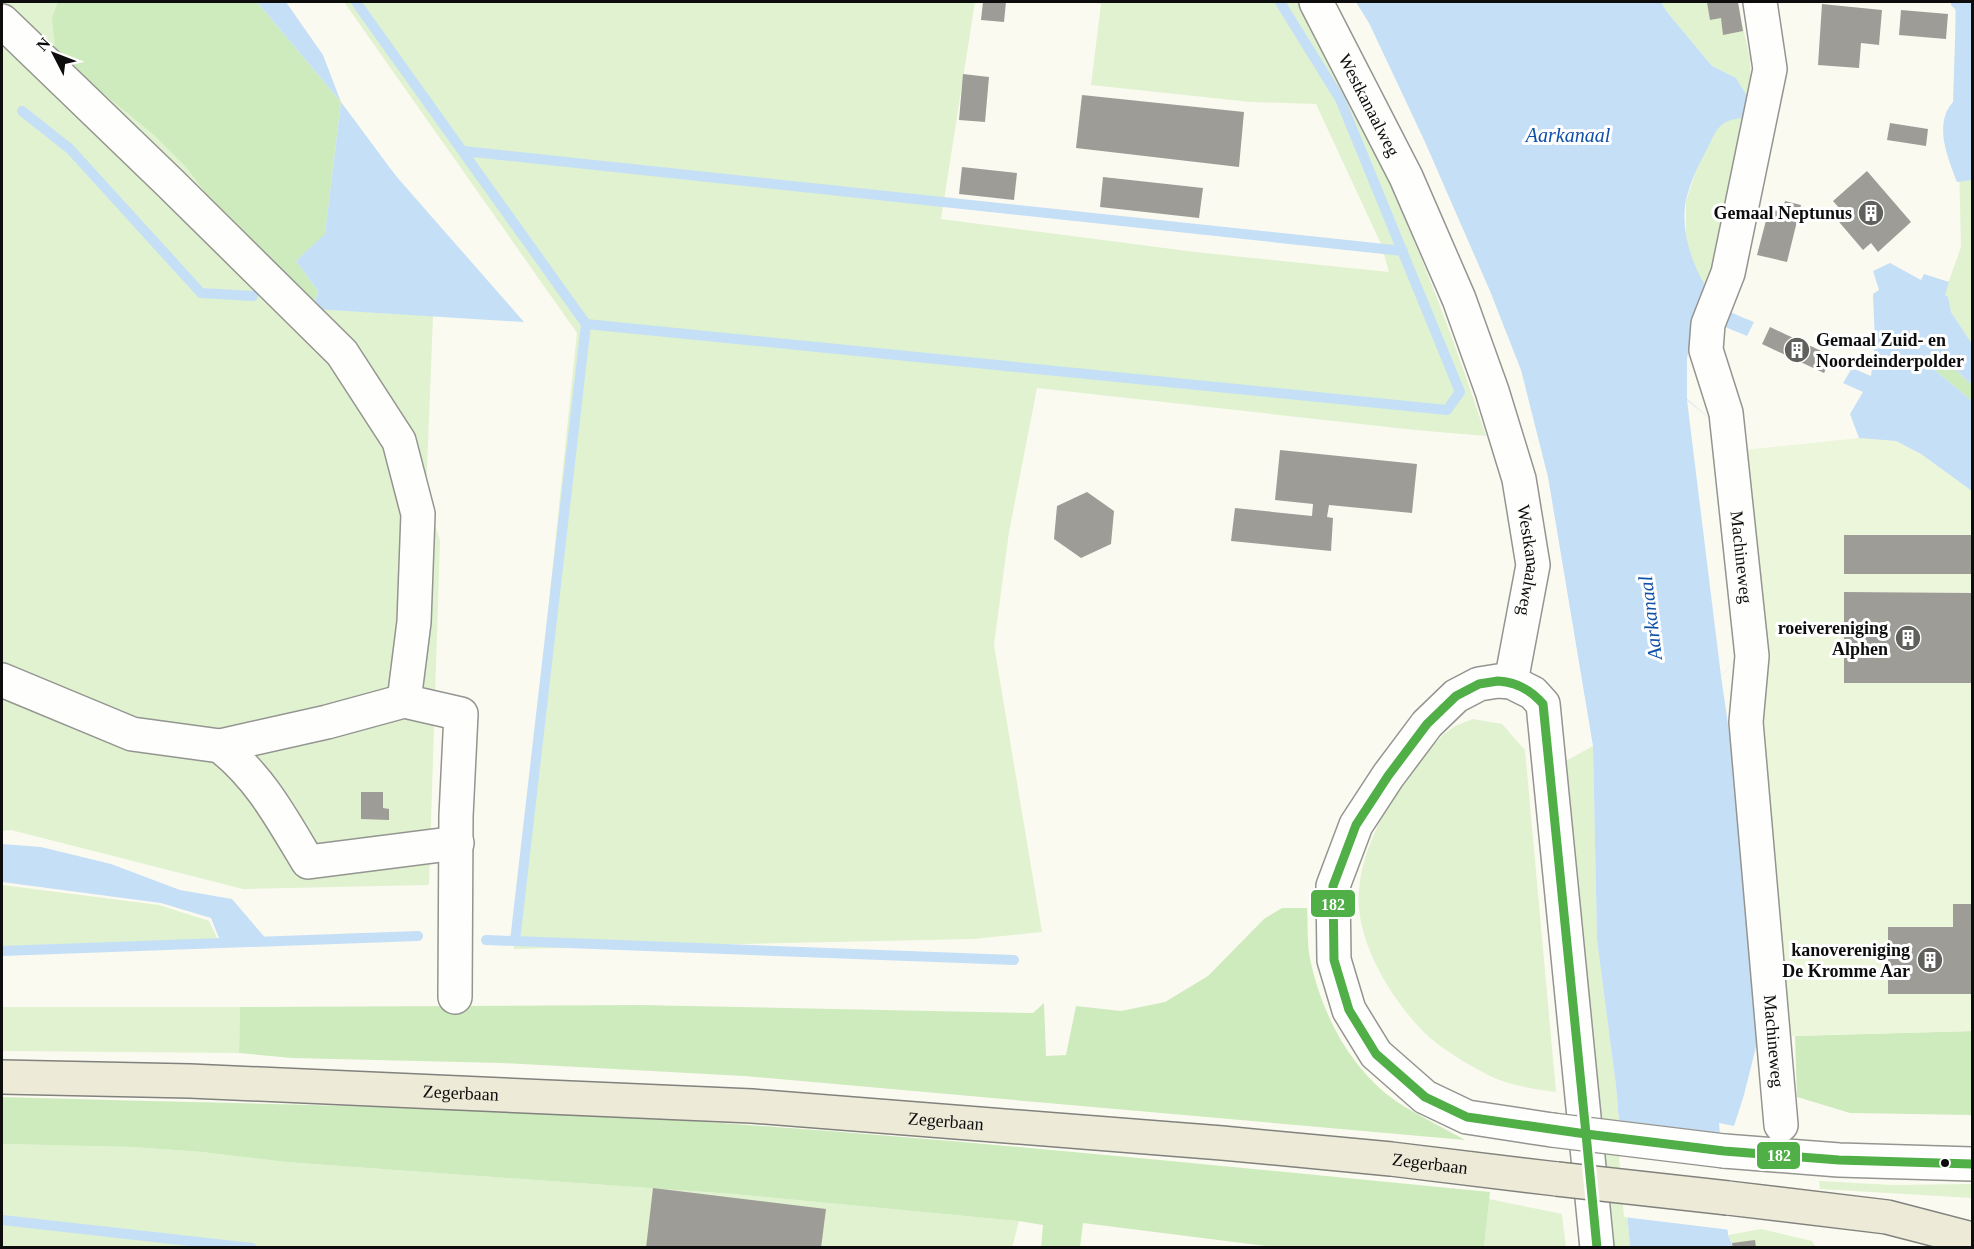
<svg xmlns="http://www.w3.org/2000/svg" width="1974" height="1249" viewBox="0 0 1974 1249" font-family="Georgia,serif">
<style>
.green{fill:#e0f2cf}
.forest{fill:#ceebbd}
.pitch{fill:#ebf6da}
.water{fill:#c5dff7}
.pier{fill:#fbfaf1}
.lines{fill:none;stroke-linecap:round;stroke-linejoin:round}
.stream{stroke:#c5dff7;stroke-width:10}
.building{fill:#9e9c97}
.minor-casing{stroke:#949490;stroke-width:36}
.major-casing{stroke:#81817d;stroke-width:36}
.minor{stroke:#fefefd;stroke-width:33}
.major{stroke:#edead8;stroke-width:33}
.minor-bridge-casing{stroke:#949490;stroke-width:36;stroke-linecap:butt}
.major-bridge-casing{stroke:#81817d;stroke-width:36;stroke-linecap:butt}
.minor-bridge{stroke:#fefefd;stroke-width:33}
.major-bridge{stroke:#edead8;stroke-width:33}
.bus-1-casing{stroke:#fff;stroke-width:14}
.bus-1{stroke:#50af46;stroke-width:9}
.bus-dot{fill:#0d0d0d;stroke:#fff;stroke-width:2}
.labels{text-anchor:middle;stroke-width:6;stroke-linejoin:round;paint-order:stroke}
.street-label{font-size:18px;fill:#0d0d0d;stroke:#fff}
.poi-label{font-size:18px;font-weight:bold;fill:#0d0d0d;stroke:#fff;text-anchor:end}
.water-label{font-size:20px;font-style:italic;fill:#0f50a7;stroke:#fff}
.line-badge{stroke:#fff;stroke-width:2}
.badge-label{font-size:16px;text-anchor:middle;font-weight:bold;fill:#fff}
</style>
<rect width="100%" height="100%" fill="#fbfaf1"/>
<g class="green">
<path d="M 2,2 L 240,2 L 315,309 L 433,316 L 426,495 L 440,541 L 429,885 L 243,889 L 11,830 L 2,831 Z"/>
<path d="M 344,2 L 975,2 L 941,219 L 1195,252 L 1389,272 L 1381,244 L 1316,104 L 1251,102 L 1091,85 L 1101,4 L 1091,2 L 1299,2 C 1376,140 1437,286 1486,436 L 1415,430 L 1037,388 L 1009,532 L 994,645 L 1042,932 L 973,939 L 514,949 L 518,886 L 540,689 L 577,333 Z"/>
<path d="M 1661,2 L 1737,2 L 1750,58 L 1751,102 L 1736,78 L 1712,66 L 1667,12 Z"/>
<path d="M 1955,2 L 1972,2 L 1972,344 L 1951,312 L 1948,298 L 1944,295 L 1961,247 Z"/>
<path d="M 1747,118 L 1707,287 L 1697,273 L 1686,241 L 1686,201 L 1698,165 L 1720,124 L 1732,119 Z"/>
<path d="M 1473,719 L 1502,724 L 1525,750 L 1556,1092 C 1534,1089 1511,1086 1490,1076 C 1472,1067 1445,1051 1429,1037 C 1393,1003 1354,941 1359,890 C 1362,855 1378,822 1396,793 C 1410,773 1432,742 1452,728 C 1458,724 1466,722 1473,719 Z"/>
<path d="M 1593,746 L 1597,940 L 1616,1086 L 1630,1247 L 1605,1247 L 1562,763 Z"/>
<path d="M 2,885 L 159,905 L 209,921 L 219,942 L 2,947 Z"/>
<path d="M 2,1007 L 240,1007 L 239,1053 L 2,1051 Z"/>
<path d="M 2,1144 L 132,1147 L 202,1152 L 286,1162 L 409,1171 L 733,1194 L 1019,1221 L 1012,1248 L 2,1248 Z"/>
<path d="M 1819,1181 L 1892,1185 L 1972,1184 L 1972,1198 L 1820,1189 Z"/>
<path d="M 1489,1199 L 1562,1214 L 1566,1247 L 1484,1248 Z"/>
<path d="M 1761,1229 L 1812,1241 L 1816,1247 L 1733,1247 L 1728,1235 Z"/>
</g>
<g class="forest">
<path d="M 58,2 L 257,2 L 341,102 L 325,235 L 296,261 L 318,291 L 313,309 L 248,250 L 187,168 L 153,134 L 56,55 L 52,18 Z"/>
<path d="M 1937,353 L 1972,385 L 1972,401 L 1930,366 L 1931,358 Z"/>
<path d="M 1282,908 L 1307,908 C 1308,925 1307,943 1310,959 C 1321,1011 1347,1063 1389,1096 C 1410,1112 1441,1126 1465,1140 L 744,1076 L 501,1063 L 292,1058 L 239,1053 L 240,1007 L 639,1005 L 1033,1013 L 1044,1003 L 1046,1056 L 1066,1055 L 1076,1006 L 1121,1011 L 1165,1002 L 1208,976 L 1264,919 Z"/>
<path d="M 1972,1031 L 1972,1115 L 1850,1113 L 1797,1097 L 1795,1036 Z"/>
<path d="M 2,1097 C 231,1104 461,1106 691,1121 C 958,1139 1224,1166 1490,1192 L 1484,1247 L 1282,1248 L 1083,1223 L 1080,1247 L 1041,1248 L 1043,1225 L 1019,1221 L 733,1194 L 409,1171 L 286,1162 L 202,1152 L 132,1147 L 2,1144 Z"/>
</g>
<path class="pitch" d="M 1859,438 L 1896,441 L 1921,454 L 1972,491 L 1972,1031 L 1784,1036 L 1757,721 L 1744,450 Z"/>
<g class="water">
<path d="M 257,2 L 286,2 L 323,55 L 341,102 L 396,176 L 524,322 L 313,309 L 318,291 L 296,261 L 325,234 L 341,102 Z"/>
<path d="M 1356,2 L 1661,2 L 1667,12 L 1712,66 L 1736,78 L 1751,102 L 1747,118 C 1717,119 1718,129 1705,153 C 1697,167 1690,184 1686,200 C 1679,235 1697,285 1725,308 C 1732,314 1745,318 1754,322 L 1747,336 L 1720,325 L 1693,332 L 1687,358 L 1687,399 L 1714,422 L 1742,654 L 1721,676 L 1757,924 L 1757,1043 L 1744,1095 L 1734,1126 L 1719,1123 L 1728,1235 L 1733,1247 L 1630,1247 L 1616,1086 L 1597,940 L 1593,746 L 1548,477 L 1521,370 L 1490,291 L 1425,142 L 1369,23 Z"/>
<path d="M 1951,2 L 1972,2 L 1971,84 L 1972,180 L 1957,182 C 1948,158 1933,124 1953,102 L 1956,10 L 1951,5 Z"/>
<path d="M 1890,263 L 1921,280 L 1924,274 L 1949,282 L 1945,295 L 1948,297 L 1951,312 L 1972,344 L 1972,385 L 1937,353 L 1931,358 L 1930,366 L 1972,401 L 1972,491 L 1921,454 L 1896,441 L 1859,438 L 1850,414 L 1863,392 L 1843,383 L 1852,368 L 1871,376 L 1875,343 L 1873,294 L 1879,290 L 1873,271 Z"/>
<path d="M 2,844 L 41,847 L 111,864 L 180,890 L 232,899 L 268,941 L 221,943 L 211,918 L 161,903 L 2,882 Z"/>
</g>
<g class="pier">
<path d="M 1687,400 L 1714,422 L 1742,654 L 1721,676 Z"/>
<path d="M 1616,1120 L 1721,1133 L 1731,1230 L 1624,1217 Z"/>
</g>
<g class="lines">
<g class="stream">
<path d="M 356,2 L 586,324"/>
<path d="M 22,111 L 70,149 L 201,293 L 253,296"/>
<path d="M 463,151 L 1403,251"/>
<path d="M 486,940 L 1014,960"/>
<path d="M 515,941 L 586,324 L 1447,410 L 1460,392 L 1340,99 L 1280,2"/>
<path d="M 2,951 L 418,936"/>
<path d="M 2,1220 L 252,1248"/>
</g>
</g>
<g class="building">
<path d="M 983,2 L 1006,2 L 1004,22 L 981,20 Z"/>
<path d="M 1707,2 L 1738,2 L 1743,31 L 1723,35 L 1721,18 L 1710,20 Z"/>
<path d="M 1822,4 L 1882,10 L 1879,45 L 1861,43 L 1859,68 L 1818,65 Z"/>
<path d="M 1901,10 L 1948,14 L 1946,39 L 1899,35 Z"/>
<path d="M 963,74 L 989,77 L 985,122 L 959,120 Z"/>
<path d="M 1082,95 L 1244,112 L 1239,167 L 1076,148 Z"/>
<path d="M 1890,123 L 1928,129 L 1926,146 L 1887,140 Z"/>
<path d="M 962,167 L 1017,173 L 1014,200 L 959,194 Z"/>
<path d="M 1867,171 L 1911,222 L 1878,252 L 1871,243 L 1863,250 L 1834,216 L 1841,210 L 1833,201 Z"/>
<path d="M 1103,177 L 1203,188 L 1199,218 L 1100,207 Z"/>
<path d="M 1785,201 L 1801,205 L 1787,262 L 1757,255 L 1769,209 L 1782,212 Z"/>
<path d="M 1770,327 L 1832,356 L 1824,373 L 1762,344 Z"/>
<path d="M 1280,450 L 1417,464 L 1412,513 L 1329,505 L 1327,517 L 1333,518 L 1331,551 L 1231,541 L 1235,508 L 1312,516 L 1313,504 L 1275,500 Z"/>
<path d="M 1087,492 L 1114,511 L 1111,544 L 1081,558 L 1054,539 L 1057,506 Z"/>
<rect x="1844" y="535" width="128" height="39"/>
<path d="M 1844,592 L 1972,593 L 1972,683 L 1844,683 Z"/>
<path d="M 361,792 L 383,792 L 383,808 L 389,809 L 389,820 L 361,819 Z"/>
<path d="M 1953,904 L 1972,904 L 1972,994 L 1888,994 L 1888,927 L 1953,927 Z"/>
<path d="M 653,1188 L 826,1209 L 821,1248 L 646,1248 Z"/>
<path d="M 1755,1240 L 1756,1248 L 1733,1248 L 1732,1243 Z"/>
</g>
<g class="lines">
<g class="minor-casing">
<g id="minor">
<path id="s1" d="M 1316,2 L 1406,177 L 1459,299 L 1492,391 L 1519,479 L 1533,565 L 1511,682"/>
<path id="s2" d="M 1760,2 L 1770,69 L 1728,273 L 1708,324 L 1706,350 L 1726,413 L 1752,656 L 1746,722 L 1781,1125"/>
<path d="M 2,21 L 170,183 L 342,353 L 399,441 L 418,514 L 414,622 L 404,701"/>
<path d="M 2,680 L 132,734 L 220,746 L 327,722 L 404,701 L 461,714 L 456,816 L 455,997"/>
<path d="M 220,746 C 260,777 282,819 308,862 L 457,843"/>
<path d="M 1552,1130 L 1467,1117 L 1425,1097 L 1376,1054 L 1349,1010 L 1334,960 L 1333,886 L 1356,825 L 1388,776 L 1427,724 L 1456,696 L 1479,684 L 1498,681 L 1511,682 L 1533,693 L 1543,704 L 1597,1248"/>
<path d="M 1724,1151 L 1839,1160 L 1972,1164"/>
</g>
</g>
<g class="major-casing">
<g id="major">
<path id="s3" d="M 2,1077 L 190,1081 L 752,1106 L 1222,1143 L 1391,1159 L 1557,1179"/>
<path d="M 1728,1198 L 1887,1217 L 1972,1239"/>
</g>
</g>
<use href="#minor" class="minor"/>
<use href="#major" class="major"/>
<g class="minor-bridge-casing">
<path id="minor-bridge" d="M 1552,1130 L 1724,1151"/>
</g>
<g class="major-bridge-casing">
<path id="major-bridge" d="M 1557,1179 L 1728,1198"/>
</g>
<use href="#minor-bridge" class="minor-bridge"/>
<use href="#major-bridge" class="major-bridge"/>
<g class="bus-1-casing">
<g id="bus-1">
<path d="M 1498,681 C 1517,682 1531,690 1543,704 L 1586,1134 L 1467,1117 L 1425,1097 L 1376,1054 L 1349,1010 L 1334,960 L 1333,886 L 1356,825 L 1388,776 L 1427,724 L 1456,696 L 1479,684 Z"/>
<path d="M 1586,1134 L 1724,1151 L 1839,1160 L 1972,1164"/>
<path d="M 1586,1134 L 1597,1248"/>
</g>
</g>
<use href="#bus-1" class="bus-1"/>
</g>
<defs>
<g id="building-disc" transform="scale(1.35)"><circle r="9.5" fill="#60605d" stroke="#fff"/><path d="M-4-6H4V6H1V3H-1V6H-4ZM-2.5-4.3h1.7v1.8h-1.7ZM.8-4.3h1.7v1.8H.8ZM-2.5-1h1.7V.8h-1.7ZM.8-1h1.7V.8H.8Z" fill="#fff"/></g>
</defs>
<g fill-rule="evenodd">
<use href="#building-disc" x="1871" y="213"/>
<use href="#building-disc" x="1797" y="350"/>
<use href="#building-disc" x="1908" y="638"/>
<use href="#building-disc" x="1930" y="960"/>
</g>
<circle class="bus-dot" cx="1945" cy="1163" r="5"/>
<g class="labels">
<g class="street-label">
<text dy="6" stroke="none"><textPath href="#s1" startOffset="116">Westkanaalweg</textPath></text>
<text dy="6" stroke="none"><textPath href="#s2" startOffset="568">Machineweg</textPath></text>
<text dy="6" stroke="none"><textPath href="#s1" startOffset="602">Westkanaalweg</textPath></text>
<text dy="6" stroke="none"><textPath href="#s2" startOffset="1054">Machineweg</textPath></text>
<text dy="6" stroke="none"><textPath href="#s3" startOffset="459">Zegerbaan</textPath></text>
<text dy="6" stroke="none"><textPath href="#s3" startOffset="945">Zegerbaan</textPath></text>
<text dy="6" stroke="none"><textPath href="#s3" startOffset="1431">Zegerbaan</textPath></text>
</g>
<g class="poi-label">
<text x="1852" y="219">Gemaal Neptunus</text>
<text x="1816" y="346" text-anchor="start">Gemaal Zuid- en<tspan x="1816" dy="21">Noordeinderpolder</tspan></text>
<text x="1888" y="634">roeivereniging<tspan x="1888" dy="21">Alphen</tspan></text>
<text x="1910" y="956">kanovereniging<tspan x="1910" dy="21">De Kromme Aar</tspan></text>
</g>
<g class="water-label">
<text x="1568" y="142">Aarkanaal</text>
<text transform="translate(1650 618) rotate(-97)" y="7">Aarkanaal</text>
</g>
</g>
<g class="line-badge">
<rect x="1310" y="889" width="46" height="29" rx="6" fill="#50af46"/>
<rect x="1756" y="1141" width="45" height="29" rx="6" fill="#50af46"/>
</g>
<g class="badge-label">
<text x="1333" y="910">182</text>
<text x="1779" y="1161">182</text>
</g>
<rect width="1974" height="1249" fill="none" stroke="#0d0d0d" stroke-width="6"/>
<g transform="translate(54 54) rotate(312)" stroke="#ffffff" stroke-width="4.5" paint-order="stroke">
<path d="M0-4.5L10 22L0 15L-10 22Z" fill="#0d0d0d"/>
<text y="-9" font-size="16" font-weight="bold" text-anchor="middle" fill="#0d0d0d">N</text>
</g>
</svg>
